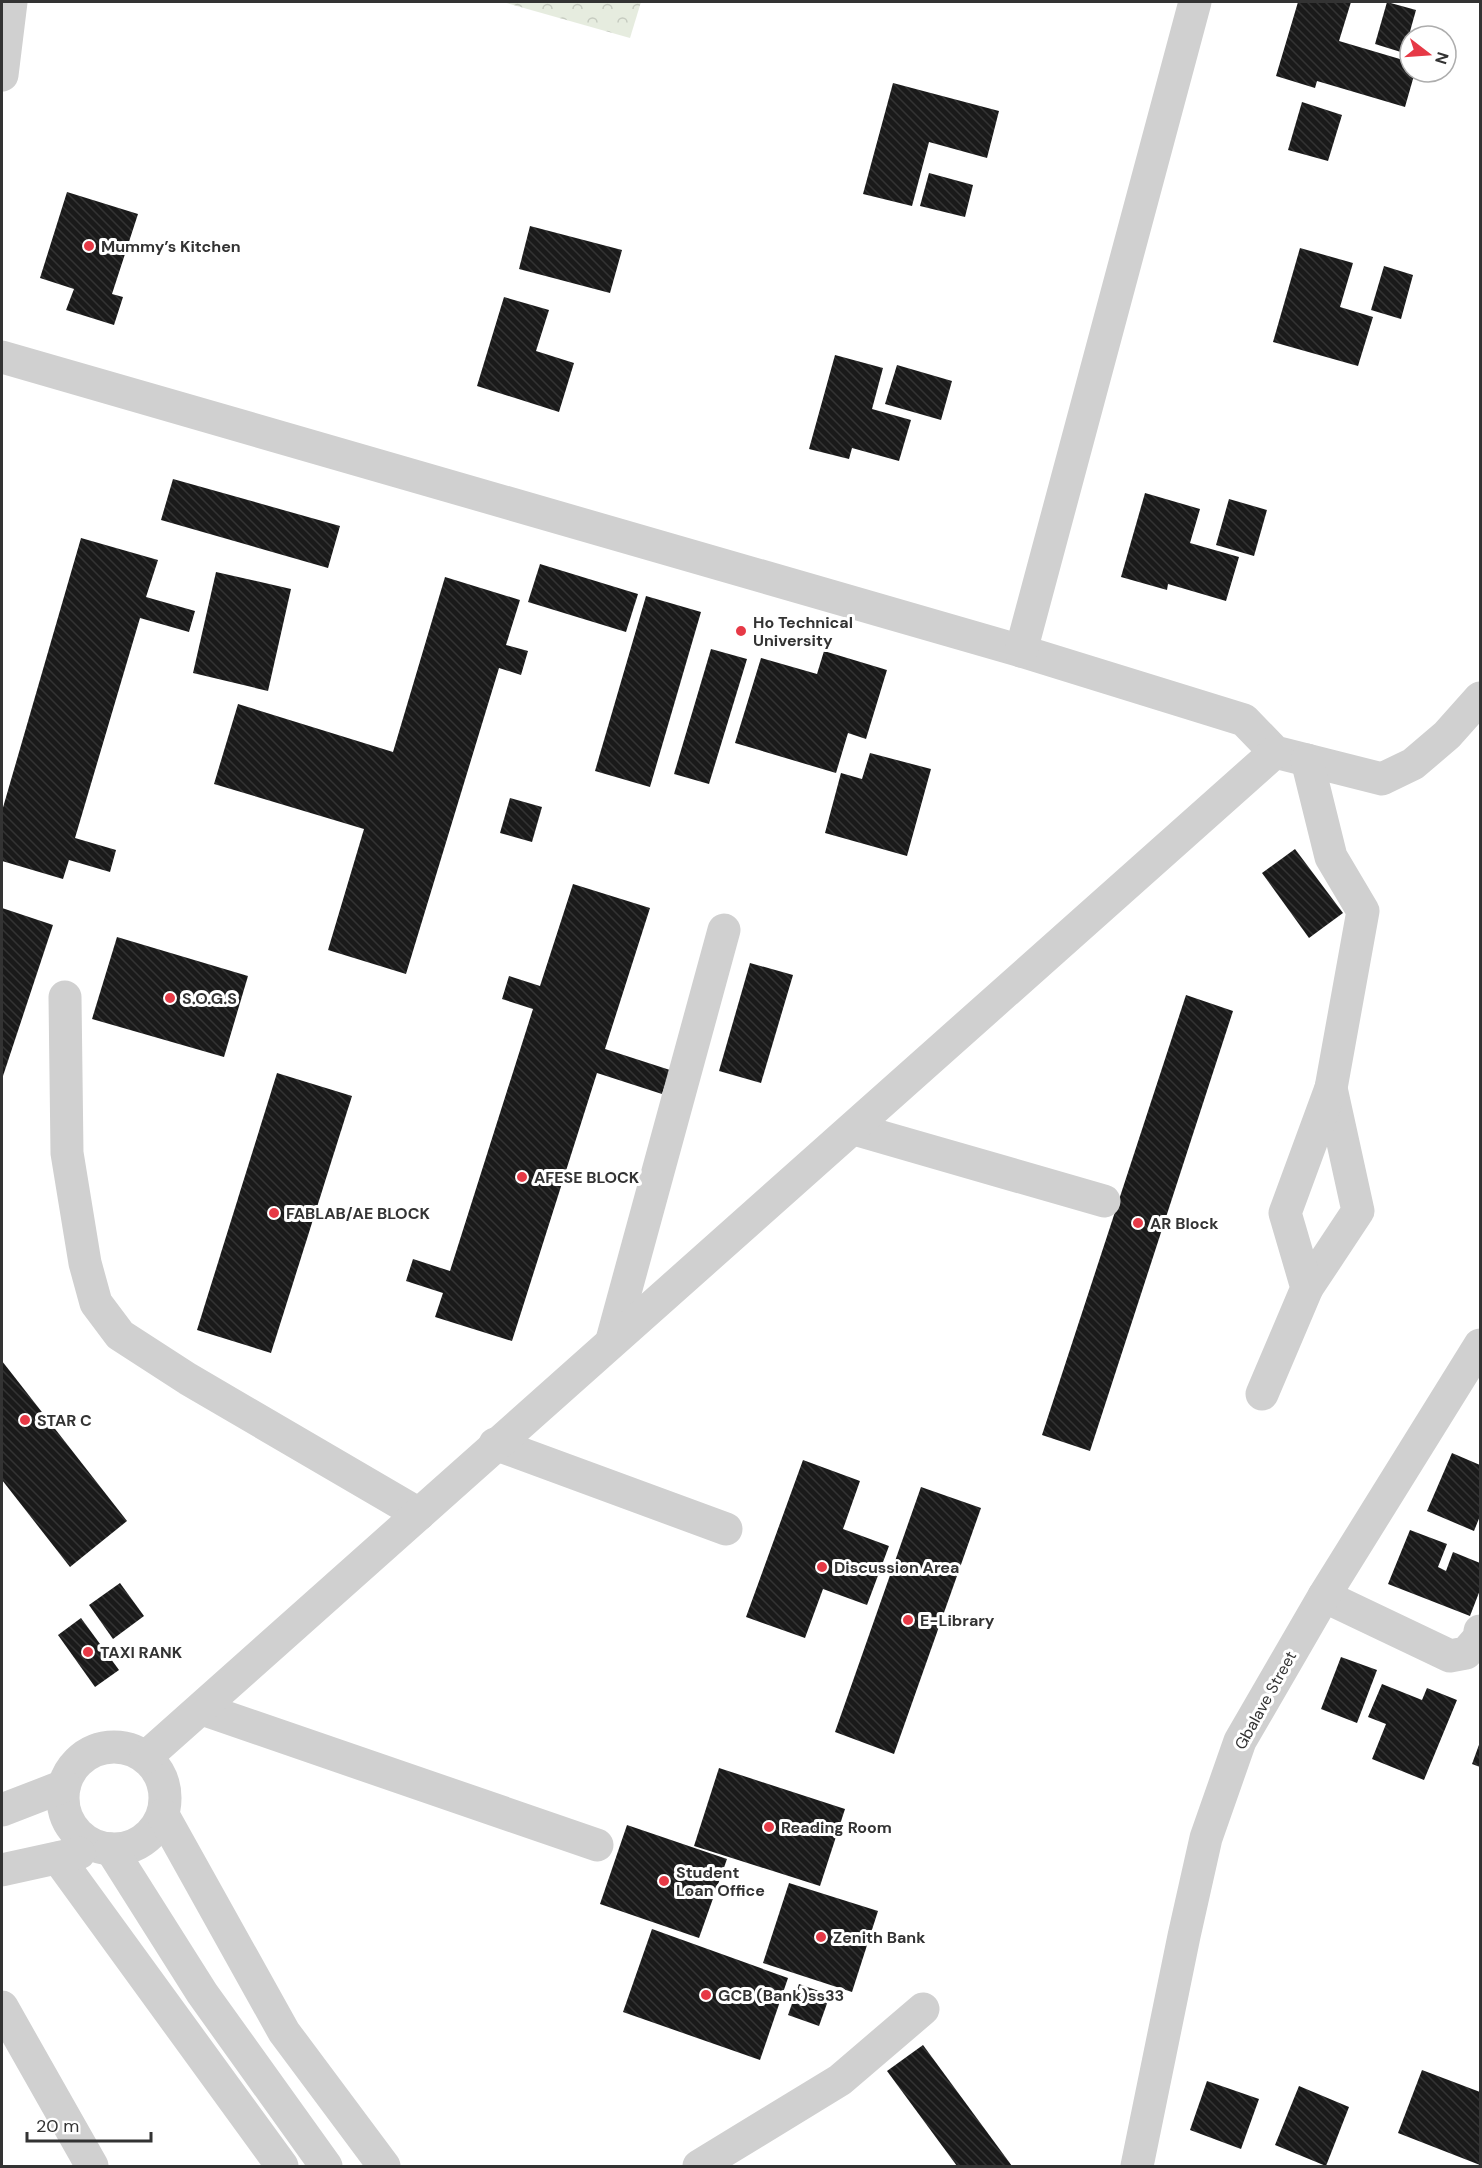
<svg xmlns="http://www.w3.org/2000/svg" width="1482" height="2168" viewBox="0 0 1482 2168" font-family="'DM Sans',sans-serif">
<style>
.forest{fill:url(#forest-crowns)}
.building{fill:url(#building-back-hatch)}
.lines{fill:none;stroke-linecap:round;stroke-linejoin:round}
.minor{stroke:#d0d0d0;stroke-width:33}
.poi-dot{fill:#e63946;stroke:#fff;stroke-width:2}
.labels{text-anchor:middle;stroke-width:6;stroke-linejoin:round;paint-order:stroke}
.poi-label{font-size:16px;font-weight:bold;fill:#333;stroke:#fff;text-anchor:start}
.street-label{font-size:16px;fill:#333;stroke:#fff}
</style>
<defs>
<pattern id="forest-crowns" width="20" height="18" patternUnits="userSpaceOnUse" patternTransform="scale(1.5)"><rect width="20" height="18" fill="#e6ecdf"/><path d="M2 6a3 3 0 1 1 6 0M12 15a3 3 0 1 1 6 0" fill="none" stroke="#c6cbc0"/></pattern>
<pattern id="building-back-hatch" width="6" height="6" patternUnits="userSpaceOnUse" patternTransform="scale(1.5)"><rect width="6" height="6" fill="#1a1a1a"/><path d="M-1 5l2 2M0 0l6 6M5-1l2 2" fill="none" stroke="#333"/></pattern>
</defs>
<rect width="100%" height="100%" fill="#fff"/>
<path class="forest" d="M 503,2 L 641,2 L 630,38 Z"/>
<g class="building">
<path d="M 1298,2 L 1351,2 L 1339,41 L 1410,62 L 1410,72 L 1415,72 L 1405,107 L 1317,81 L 1315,88 L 1276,76 Z"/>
<path d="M 1387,2 L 1416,10 L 1404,53 L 1375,44 Z"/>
<path d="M 893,83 L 999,111 L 987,158 L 929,142 L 912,206 L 863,194 Z"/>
<path d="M 1302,102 L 1342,115 L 1328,161 L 1288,150 Z"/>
<path d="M 929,173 L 973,185 L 965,217 L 920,206 Z"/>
<path d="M 67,192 L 138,214 L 112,294 L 123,297 L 114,325 L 66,310 L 74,289 L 40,278 Z"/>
<path d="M 530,226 L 622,250 L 610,293 L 519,269 Z"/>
<path d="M 1300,248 L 1353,263 L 1340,307 L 1373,317 L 1358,366 L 1273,342 Z"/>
<path d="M 1384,266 L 1413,275 L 1401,319 L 1371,310 Z"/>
<path d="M 504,297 L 549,310 L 536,351 L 574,363 L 559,412 L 477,386 Z"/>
<path d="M 835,355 L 883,368 L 872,409 L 911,420 L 899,461 L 852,448 L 849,459 L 809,449 Z"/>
<path d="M 897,365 L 952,381 L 941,420 L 885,404 Z"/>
<path d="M 173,479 L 340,526 L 328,568 L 161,520 Z"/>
<path d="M 1145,493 L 1200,509 L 1190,543 L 1239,557 L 1226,601 L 1168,584 L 1167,590 L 1121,577 Z"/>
<path d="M 1229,499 L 1267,510 L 1254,556 L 1216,545 Z"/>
<path d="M 81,538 L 158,560 L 146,597 L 195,611 L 189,632 L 140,618 L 75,838 L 116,850 L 110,872 L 69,860 L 63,879 L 2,861 L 2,811 Z"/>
<path d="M 540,564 L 638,594 L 626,632 L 528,602 Z"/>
<path d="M 216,572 L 291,589 L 268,691 L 193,673 Z"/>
<path d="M 445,577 L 520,600 L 506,645 L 528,651 L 521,675 L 499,668 L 406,974 L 328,950 L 364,829 L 214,784 L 238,704 L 393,752 Z"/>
<path d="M 646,596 L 701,612 L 650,787 L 595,771 Z"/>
<path d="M 711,649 L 747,659 L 709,784 L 674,774 Z"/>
<path d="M 824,651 L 887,670 L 866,739 L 848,733 L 836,773 L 735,743 L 761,658 L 817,674 Z"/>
<path d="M 870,753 L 931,769 L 907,856 L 825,833 L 841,773 L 862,779 Z"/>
<path d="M 510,798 L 542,807 L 532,842 L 500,833 Z"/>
<path d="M 1295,849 L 1343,913 L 1309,938 L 1262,873 Z"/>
<path d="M 573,884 L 650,908 L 605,1049 L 670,1070 L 662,1094 L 597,1073 L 512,1341 L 435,1317 L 443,1293 L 406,1281 L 413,1259 L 450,1271 L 533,1009 L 502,999 L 509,976 L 540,986 Z"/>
<path d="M 2,908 L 53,925 L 2,1079 Z"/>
<path d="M 117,937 L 248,976 L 224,1057 L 92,1019 Z"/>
<path d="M 750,963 L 793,975 L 761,1083 L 719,1071 Z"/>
<path d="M 1186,995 L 1233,1011 L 1090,1451 L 1042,1435 Z"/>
<path d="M 277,1073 L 352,1096 L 271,1353 L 197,1330 Z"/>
<path d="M 2,1361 L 127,1521 L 70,1567 L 2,1480 Z"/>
<path d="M 1452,1453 L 1480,1465 L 1480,1516 L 1474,1531 L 1427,1511 Z"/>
<path d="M 803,1460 L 860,1481 L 843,1529 L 889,1546 L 867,1605 L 823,1589 L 805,1638 L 746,1617 Z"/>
<path d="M 921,1487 L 981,1508 L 894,1754 L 835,1732 Z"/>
<path d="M 1410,1530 L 1447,1544 L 1438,1567 L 1446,1571 L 1453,1552 L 1480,1563 L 1480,1590 L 1470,1616 L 1388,1584 Z"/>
<path d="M 120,1583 L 144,1616 L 113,1639 L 89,1605 Z"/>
<path d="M 81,1618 L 119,1670 L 95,1687 L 58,1635 Z"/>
<path d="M 1341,1657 L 1377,1670 L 1357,1723 L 1321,1709 Z"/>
<path d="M 1382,1684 L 1422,1700 L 1427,1688 L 1457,1700 L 1424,1780 L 1372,1759 L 1386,1724 L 1368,1717 Z"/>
<path d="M 1480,1742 L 1480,1767 L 1472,1764 Z"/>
<path d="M 719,1768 L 845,1809 L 820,1886 L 694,1846 Z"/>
<path d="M 627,1825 L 727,1859 L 699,1938 L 600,1904 Z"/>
<path d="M 789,1883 L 878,1911 L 852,1992 L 763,1963 Z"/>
<path d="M 652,1929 L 788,1978 L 760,2060 L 623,2012 Z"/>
<path d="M 799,1984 L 830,1995 L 819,2026 L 788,2015 Z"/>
<path d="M 923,2045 L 1012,2166 L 957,2166 L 887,2071 Z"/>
<path d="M 1422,2070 L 1480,2092 L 1480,2165 L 1398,2133 Z"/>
<path d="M 1207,2081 L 1259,2099 L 1241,2149 L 1190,2130 Z"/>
<path d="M 1299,2086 L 1349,2107 L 1326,2166 L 1275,2145 Z"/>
</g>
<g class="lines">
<g class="minor">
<path d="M 2,75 L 11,2"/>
<path d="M 2,357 L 1021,651 L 1244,720 L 1275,752 L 1382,779 L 1413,764 L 1447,735 L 1480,698"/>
<path d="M 1021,651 L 1195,2"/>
<path d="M 65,997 L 67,1153 L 85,1263 L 96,1303 L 120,1335 L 188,1379 L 419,1514"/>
<path d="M 854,1129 L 1104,1201"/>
<path d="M 1307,1288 L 1358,1211 L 1331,1088"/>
<path d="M 612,1340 L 724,930"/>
<path d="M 1262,1394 L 1307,1288 L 1285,1213 L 1331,1088 L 1363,911 L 1331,857 L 1307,760"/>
<path d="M 495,1444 L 726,1529"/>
<path d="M 1324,1596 L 1450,1656 L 1466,1653 L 1479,1638 L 1480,1631"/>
<path d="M 202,1709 L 597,1845"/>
<circle cx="114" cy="1798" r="51"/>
<path d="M 146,1757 L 1275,752"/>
<path d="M 2,1810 L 64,1786"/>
<path d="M 163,1815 L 284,2032 L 384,2166"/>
<path d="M 111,1849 L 202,1993 L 326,2166"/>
<path d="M 58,1858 L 282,2166"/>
<path d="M 2,1870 L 79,1853"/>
<path d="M 2,2007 L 92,2166"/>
<path d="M 699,2166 L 840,2080 L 923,2009"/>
<path d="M 1137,2166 L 1184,1936 L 1206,1838 L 1240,1741 L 1324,1596 L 1480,1345"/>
</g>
</g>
<g class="poi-dot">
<circle cx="89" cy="246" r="6"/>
<circle cx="741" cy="631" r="6"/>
<circle cx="170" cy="998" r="6"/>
<circle cx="522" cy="1177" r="6"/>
<circle cx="274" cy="1213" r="6"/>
<circle cx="1138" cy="1223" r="6"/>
<circle cx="25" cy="1420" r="6"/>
<circle cx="822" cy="1567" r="6"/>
<circle cx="908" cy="1620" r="6"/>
<circle cx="88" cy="1652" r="6"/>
<circle cx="769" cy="1827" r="6"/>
<circle cx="664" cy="1881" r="6"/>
<circle cx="821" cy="1937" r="6"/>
<circle cx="706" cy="1995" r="6"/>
</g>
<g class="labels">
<g class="poi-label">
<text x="101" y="252">Mummy’s Kitchen</text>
<text x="753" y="628">Ho Technical<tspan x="753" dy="18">University</tspan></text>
<text x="182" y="1004">S.O.G.S</text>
<text x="534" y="1183">AFESE BLOCK</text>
<text x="286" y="1219">FABLAB/AE BLOCK</text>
<text x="1150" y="1229">AR Block</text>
<text x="37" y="1426">STAR C</text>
<text x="834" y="1573">Discussion Area</text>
<text x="920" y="1626">E-Library</text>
<text x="100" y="1658">TAXI RANK</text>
<text x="781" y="1833">Reading Room</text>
<text x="676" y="1878">Student<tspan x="676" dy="18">Loan Office</tspan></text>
<text x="833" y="1943">Zenith Bank</text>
<text x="718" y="2001">GCB (Bank)ss33</text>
</g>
<g class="street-label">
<text transform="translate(1265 1700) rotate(-61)" y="6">Gbalave Street</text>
</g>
</g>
<rect width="1482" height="2168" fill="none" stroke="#333333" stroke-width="6"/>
<g transform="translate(1428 54) rotate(107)"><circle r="28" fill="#ffffff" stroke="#adadad" stroke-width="1.5"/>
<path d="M0-4.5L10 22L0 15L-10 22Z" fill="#e63946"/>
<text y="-9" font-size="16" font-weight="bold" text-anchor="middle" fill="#333333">N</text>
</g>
<path d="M27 2132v9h124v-9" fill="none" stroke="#333333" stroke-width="3"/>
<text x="36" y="2132" font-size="18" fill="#333333" stroke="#ffffff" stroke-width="4.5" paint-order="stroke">20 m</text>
</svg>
